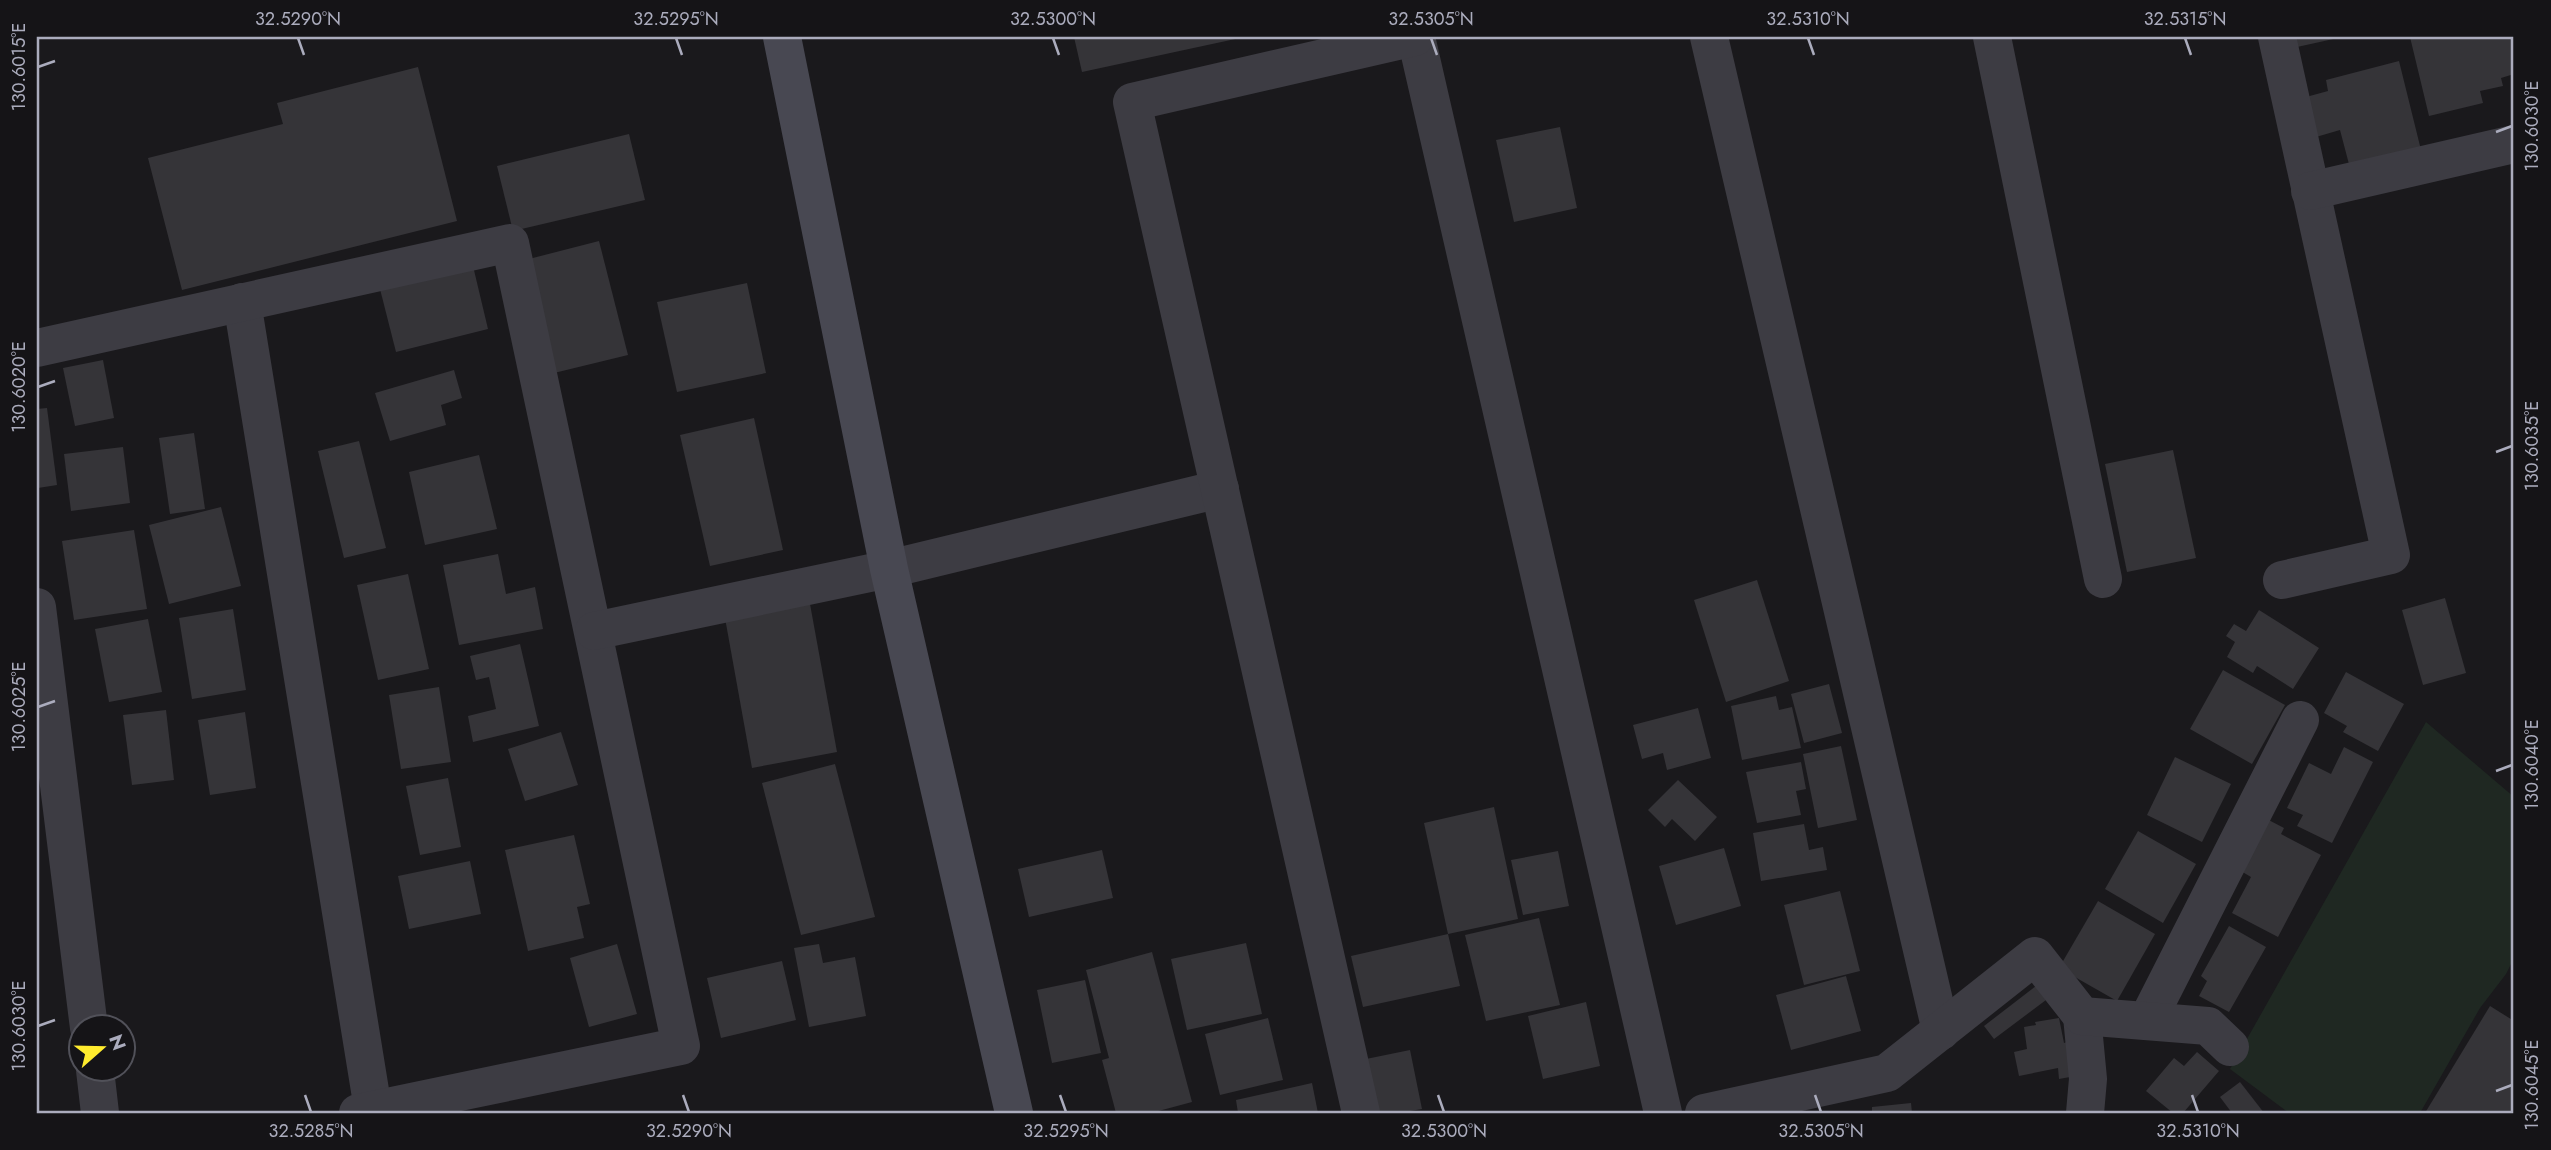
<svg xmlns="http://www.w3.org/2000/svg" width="2551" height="1150" viewBox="0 0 2551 1150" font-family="Jost,sans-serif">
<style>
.green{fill:#1f2822}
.building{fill:#353438}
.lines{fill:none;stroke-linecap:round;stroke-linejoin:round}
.street{stroke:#3d3c43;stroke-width:38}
.secondary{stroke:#484852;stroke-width:38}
.ticks{fill:none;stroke:#abacbd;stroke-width:2.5}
.neatline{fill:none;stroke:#abacbd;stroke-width:2.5}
.ticks-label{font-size:18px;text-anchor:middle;fill:#abacbd}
</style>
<rect width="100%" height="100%" fill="#1a191c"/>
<path class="green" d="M 2426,722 L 2514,797 L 2514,958 L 2506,974 L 2480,1008 L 2420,1113 L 2289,1113 L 2230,1069 Z"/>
<g class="building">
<path d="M 1074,37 L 1240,37 L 1240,38 L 1082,72 Z"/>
<path d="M 2295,37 L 2338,37 L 2338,38 L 2297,47 Z"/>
<path d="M 2410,37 L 2514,37 L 2514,74 L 2501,78 L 2503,86 L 2480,91 L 2483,103 L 2429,116 Z"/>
<path d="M 2399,61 L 2421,150 L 2350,168 L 2340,130 L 2316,137 L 2306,97 L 2328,91 L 2326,80 Z"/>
<path d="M 418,67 L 457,221 L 182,290 L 148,158 L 283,124 L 277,103 Z"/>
<path d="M 1560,127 L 1577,208 L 1514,222 L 1496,140 Z"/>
<path d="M 629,134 L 645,200 L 513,231 L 497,166 Z"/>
<path d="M 599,241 L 628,355 L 554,373 L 525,260 Z"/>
<path d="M 473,266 L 488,329 L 396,352 L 380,289 Z"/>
<path d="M 747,283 L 766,373 L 677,392 L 657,302 Z"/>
<path d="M 103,360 L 114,418 L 75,426 L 63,368 Z"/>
<path d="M 454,370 L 462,398 L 441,405 L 446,425 L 390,441 L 375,393 Z"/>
<path d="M 47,408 L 57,485 L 38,488 L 37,409 Z"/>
<path d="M 754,418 L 783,550 L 710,566 L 680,435 Z"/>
<path d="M 194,433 L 205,509 L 170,514 L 159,438 Z"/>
<path d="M 359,441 L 386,548 L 344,558 L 318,451 Z"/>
<path d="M 123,447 L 130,503 L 71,511 L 64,454 Z"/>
<path d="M 2173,450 L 2196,558 L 2127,572 L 2105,464 Z"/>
<path d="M 479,455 L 497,529 L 425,545 L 409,472 Z"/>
<path d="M 221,507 L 241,586 L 169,604 L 149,525 Z"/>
<path d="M 134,530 L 147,609 L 74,620 L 62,541 Z"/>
<path d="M 498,554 L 506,594 L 535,587 L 543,629 L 459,645 L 443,565 Z"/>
<path d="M 408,574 L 429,669 L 378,680 L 357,585 Z"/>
<path d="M 1757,580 L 1789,681 L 1726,702 L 1694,600 Z"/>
<path d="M 2445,598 L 2466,673 L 2423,685 L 2402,610 Z"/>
<path d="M 810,604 L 837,752 L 752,768 L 725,618 Z"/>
<path d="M 233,609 L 246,690 L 192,699 L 179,618 Z"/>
<path d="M 2259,610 L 2319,648 L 2293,689 L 2257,666 L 2253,673 L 2227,657 L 2235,642 L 2226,636 L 2234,624 L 2246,631 Z"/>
<path d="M 148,619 L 162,692 L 109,702 L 95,629 Z"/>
<path d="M 520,644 L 539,726 L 473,742 L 468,716 L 496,709 L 489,677 L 476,680 L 470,656 Z"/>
<path d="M 2223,670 L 2285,705 L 2252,764 L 2190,729 Z"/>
<path d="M 2346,672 L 2404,704 L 2378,751 L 2343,732 L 2347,726 L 2324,713 Z"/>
<path d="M 1829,684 L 1842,733 L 1804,743 L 1791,694 Z"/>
<path d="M 439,687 L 451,762 L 401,769 L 389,695 Z"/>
<path d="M 1776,696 L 1779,710 L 1792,707 L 1801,748 L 1742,760 L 1731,706 Z"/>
<path d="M 1698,708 L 1711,758 L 1667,770 L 1663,753 L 1642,759 L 1633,725 Z"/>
<path d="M 166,710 L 174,780 L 132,785 L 123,715 Z"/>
<path d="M 245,712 L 256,788 L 210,795 L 198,720 Z"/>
<path d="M 561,732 L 578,785 L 525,801 L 508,749 Z"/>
<path d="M 1841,746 L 1857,820 L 1818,828 L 1803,754 Z"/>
<path d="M 2344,747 L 2373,762 L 2332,843 L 2297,826 L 2303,815 L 2287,808 L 2309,763 L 2331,774 Z"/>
<path d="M 2175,757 L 2231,784 L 2202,842 L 2147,815 Z"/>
<path d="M 1801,762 L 1806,789 L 1796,791 L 1801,815 L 1757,823 L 1746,772 Z"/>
<path d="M 835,764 L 875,917 L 801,935 L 762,783 Z"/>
<path d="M 448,778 L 461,847 L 420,855 L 406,786 Z"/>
<path d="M 1678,780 L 1717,817 L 1695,841 L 1672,819 L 1665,827 L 1648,810 Z"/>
<path d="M 1494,807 L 1518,919 L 1448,934 L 1424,823 Z"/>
<path d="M 2261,816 L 2284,828 L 2281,834 L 2321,855 L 2278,937 L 2232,913 L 2251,877 L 2234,867 Z"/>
<path d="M 1804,824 L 1809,850 L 1823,847 L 1827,870 L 1761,881 L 1753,833 Z"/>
<path d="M 2138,831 L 2196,864 L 2163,923 L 2105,889 Z"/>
<path d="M 574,835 L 590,904 L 577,907 L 584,938 L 528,951 L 505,850 Z"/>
<path d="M 1724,848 L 1741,906 L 1676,925 L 1659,866 Z"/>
<path d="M 1102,850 L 1113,898 L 1029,917 L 1018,869 Z"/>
<path d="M 1558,851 L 1569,906 L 1523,915 L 1511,860 Z"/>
<path d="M 470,861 L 481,914 L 409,929 L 398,876 Z"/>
<path d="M 1840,891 L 1860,971 L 1804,985 L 1784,905 Z"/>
<path d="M 2098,901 L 2155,934 L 2117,1001 L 2059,968 Z"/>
<path d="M 1539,918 L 1560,1005 L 1486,1021 L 1465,935 Z"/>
<path d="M 2229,926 L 2266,947 L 2229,1012 L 2199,996 L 2207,981 L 2201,976 Z"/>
<path d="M 1448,934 L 1460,986 L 1363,1007 L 1351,956 Z"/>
<path d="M 1246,943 L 1262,1014 L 1187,1030 L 1171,959 Z"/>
<path d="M 617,944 L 637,1014 L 589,1027 L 570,958 Z"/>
<path d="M 819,944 L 823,963 L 855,957 L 866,1016 L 809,1027 L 794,948 Z"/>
<path d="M 1152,952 L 1192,1102 L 1151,1113 L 1116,1113 L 1102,1060 L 1109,1058 L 1086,970 Z"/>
<path d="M 782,961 L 796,1020 L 721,1038 L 707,978 Z"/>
<path d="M 1846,976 L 1861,1031 L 1791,1050 L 1776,995 Z"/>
<path d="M 1085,980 L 1101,1053 L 1052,1063 L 1037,990 Z"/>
<path d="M 2036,986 L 2046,1000 L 1994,1039 L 1984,1026 Z"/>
<path d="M 1586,1002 L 1600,1066 L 1543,1079 L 1528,1016 Z"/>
<path d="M 2490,1006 L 2514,1021 L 2514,1113 L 2425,1113 Z"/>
<path d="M 1268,1018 L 1283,1080 L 1220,1095 L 1205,1034 Z"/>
<path d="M 2059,1018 L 2064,1043 L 2070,1041 L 2070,1077 L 2059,1079 L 2058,1068 L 2019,1076 L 2014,1052 L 2027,1049 L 2024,1027 L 2036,1025 L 2035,1022 Z"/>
<path d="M 1410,1050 L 1422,1109 L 1398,1113 L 1376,1113 L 1366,1059 Z"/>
<path d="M 2197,1052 L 2219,1071 L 2183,1113 L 2173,1113 L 2146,1091 L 2174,1058 L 2184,1066 Z"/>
<path d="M 2240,1082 L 2261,1109 L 2264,1113 L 2232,1113 L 2220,1097 Z"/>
<path d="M 1312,1083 L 1318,1113 L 1238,1113 L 1236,1100 Z"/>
<path d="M 1911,1103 L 1912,1113 L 1872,1113 L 1872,1107 Z"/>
</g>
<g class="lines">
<g class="street">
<path d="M 1416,37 L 1663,1113"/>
<path d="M 1709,37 L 1941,1031"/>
<path d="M 1992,37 L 2103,579"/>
<path d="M 2277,37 L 2391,555 L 2282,580"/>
<path d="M 2310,191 L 2514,144"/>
<path d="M 242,302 L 373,1109"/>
<path d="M 37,348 L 510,243 L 681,1046 L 358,1113"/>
<path d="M 37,607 L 89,1028"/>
<path d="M 594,631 L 889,569 L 1220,489"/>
<path d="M 2082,1016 L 2088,1079 L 2085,1113"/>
<path d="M 2147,1021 L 2300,720"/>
<path d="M 95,1070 L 100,1113"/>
<path d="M 1361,1113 L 1132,102 L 1415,37"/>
<path d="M 1704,1113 L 1887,1073 L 2035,956 L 2082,1016 L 2208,1026 L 2230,1047"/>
</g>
<path class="secondary" d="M 782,37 L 889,569 L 1014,1113"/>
</g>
<path class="ticks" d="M 298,38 L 304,55M 676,38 L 682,55M 1053,38 L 1059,55M 1431,38 L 1437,55M 1808,38 L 1814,55M 2185,38 L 2191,55M 38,67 L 55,61M 2496,132 L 2512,126M 38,387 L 55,381M 2496,452 L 2512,446M 38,707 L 55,701M 2496,771 L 2512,765M 38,1026 L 55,1020M 2496,1091 L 2512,1085M 305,1095 L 311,1112M 683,1095 L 689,1112M 1060,1095 L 1066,1112M 1438,1095 L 1444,1112M 1815,1095 L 1821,1112M 2192,1095 L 2198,1112"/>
<rect width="2551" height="1150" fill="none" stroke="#151417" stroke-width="77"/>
<g transform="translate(102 1048) rotate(70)"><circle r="33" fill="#151417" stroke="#515159" stroke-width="2"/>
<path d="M0-5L12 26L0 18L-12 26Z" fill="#ffec2e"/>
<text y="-10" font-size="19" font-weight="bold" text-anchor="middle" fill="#abacbd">N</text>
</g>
<rect x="38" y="38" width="2474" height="1074" class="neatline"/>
<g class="ticks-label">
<text x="298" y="25">32.5290°N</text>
<text x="676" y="25">32.5295°N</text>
<text x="1053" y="25">32.5300°N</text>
<text x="1431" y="25">32.5305°N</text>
<text x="1808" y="25">32.5310°N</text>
<text x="2185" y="25">32.5315°N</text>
<text transform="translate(19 67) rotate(-90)" y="6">130.6015°E</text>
<text transform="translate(2532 126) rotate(-90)" y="6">130.6030°E</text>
<text transform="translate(19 387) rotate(-90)" y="6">130.6020°E</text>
<text transform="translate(2532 446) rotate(-90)" y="6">130.6035°E</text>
<text transform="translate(19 707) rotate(-90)" y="6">130.6025°E</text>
<text transform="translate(2532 765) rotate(-90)" y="6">130.6040°E</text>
<text transform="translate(19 1026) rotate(-90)" y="6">130.6030°E</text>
<text transform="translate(2532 1085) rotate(-90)" y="6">130.6045°E</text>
<text x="311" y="1137">32.5285°N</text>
<text x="689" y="1137">32.5290°N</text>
<text x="1066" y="1137">32.5295°N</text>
<text x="1444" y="1137">32.5300°N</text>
<text x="1821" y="1137">32.5305°N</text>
<text x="2198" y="1137">32.5310°N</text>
</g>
</svg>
